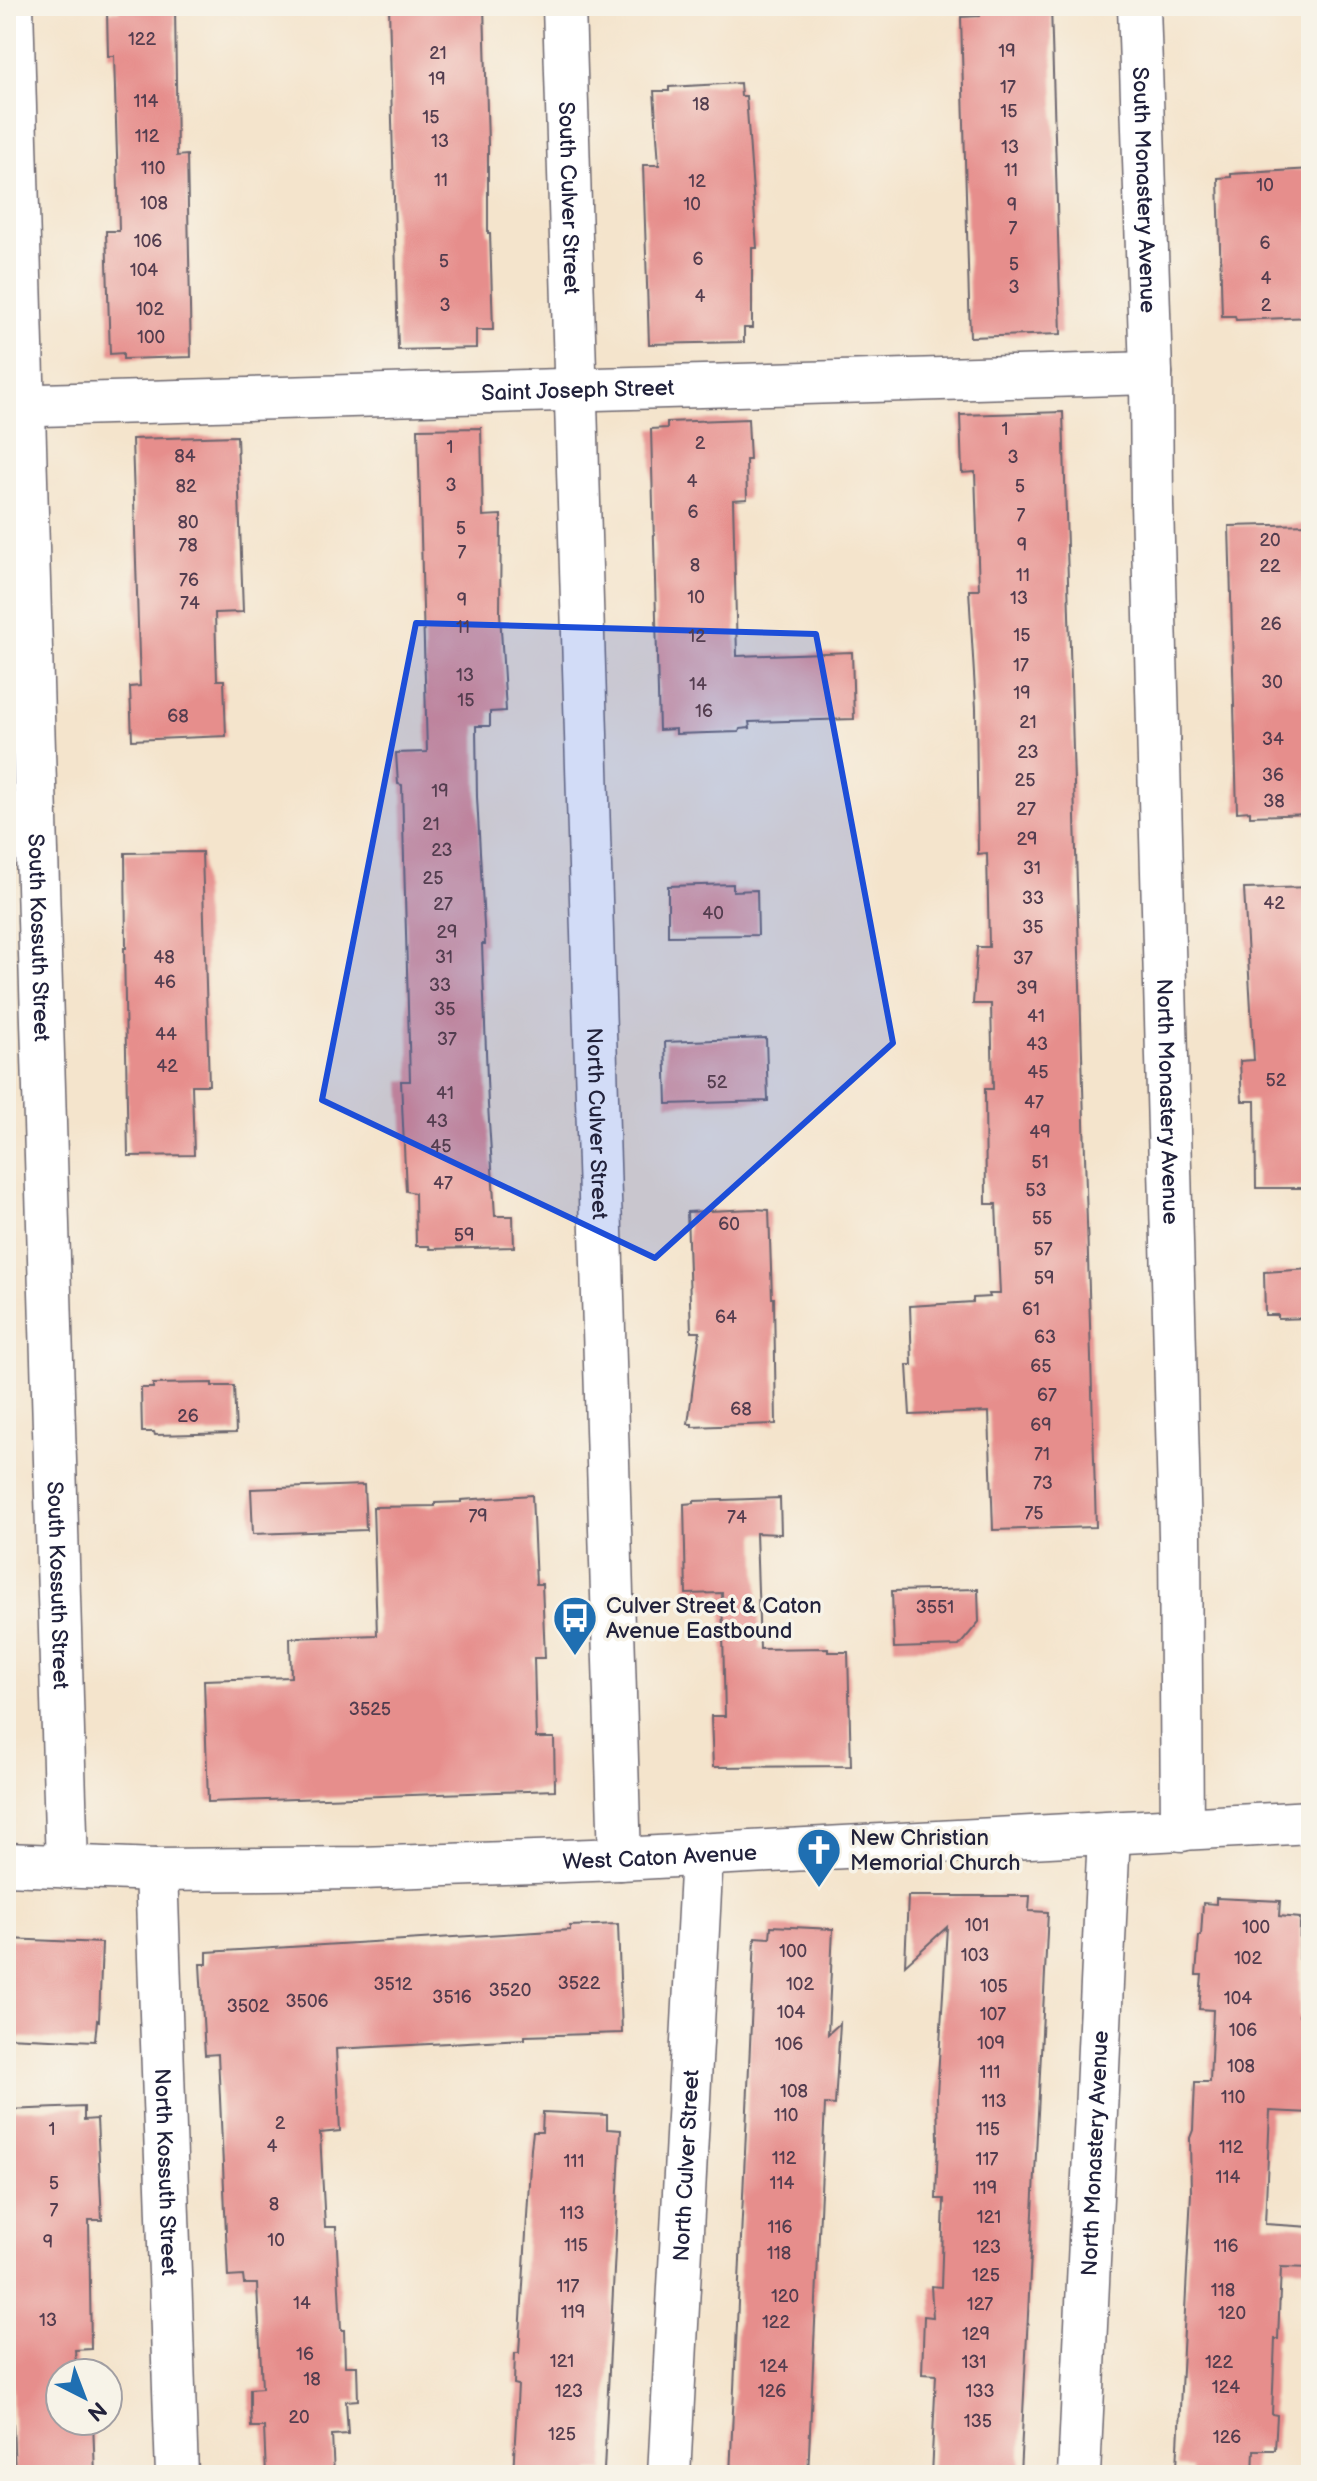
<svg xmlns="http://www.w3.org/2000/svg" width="1317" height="2481" viewBox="0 0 1317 2481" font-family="'Balsamiq Sans',sans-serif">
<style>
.building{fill:#e68e8c}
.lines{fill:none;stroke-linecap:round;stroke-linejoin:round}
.street-casing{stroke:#6c666e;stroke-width:45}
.street{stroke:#fff;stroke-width:42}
.marked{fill:#1d4ed8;fill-opacity:0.2;stroke:#1d4ed8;stroke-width:6;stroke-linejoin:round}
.labels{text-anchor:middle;stroke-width:7;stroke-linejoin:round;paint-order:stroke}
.number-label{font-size:18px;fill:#533d4f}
.street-label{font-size:22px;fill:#22223b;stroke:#f7f3e8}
.poi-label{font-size:22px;fill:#22223b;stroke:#f7f3e8;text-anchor:start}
</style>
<rect width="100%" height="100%" fill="#f7f3e8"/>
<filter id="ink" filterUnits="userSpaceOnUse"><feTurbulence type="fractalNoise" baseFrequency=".0125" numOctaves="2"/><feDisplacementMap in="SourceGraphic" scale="16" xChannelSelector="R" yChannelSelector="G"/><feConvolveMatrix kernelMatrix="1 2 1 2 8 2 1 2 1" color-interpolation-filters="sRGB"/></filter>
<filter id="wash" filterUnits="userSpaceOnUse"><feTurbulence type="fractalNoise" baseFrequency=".006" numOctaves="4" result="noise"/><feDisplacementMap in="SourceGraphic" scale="32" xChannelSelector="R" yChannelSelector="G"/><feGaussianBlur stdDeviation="1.8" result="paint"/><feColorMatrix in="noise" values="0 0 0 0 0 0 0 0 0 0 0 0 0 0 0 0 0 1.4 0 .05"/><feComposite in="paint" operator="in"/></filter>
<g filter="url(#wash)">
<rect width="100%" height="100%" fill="#f4e4cc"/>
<g id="blocks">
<g class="building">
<path d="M 119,6 L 175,6 L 177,156 L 187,155 L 191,357 L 123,359 L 123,353 L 110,354 L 106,231 L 119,231 L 118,189 L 114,56 L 108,56 L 107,11 L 119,11 Z"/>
<path d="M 389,6 L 484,6 L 488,144 L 488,233 L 490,233 L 493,330 L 476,330 L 476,348 L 398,350 Z"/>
<path d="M 980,6 L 1051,6 L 1061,334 L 970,337 L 961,17 L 980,16 Z"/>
<path d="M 740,83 L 741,96 L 746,96 L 757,248 L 752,248 L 752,328 L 744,328 L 744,342 L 649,344 L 643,165 L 659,165 L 654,91 L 669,91 L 669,87 Z"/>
<path d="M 1311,169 L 1311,317 L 1236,320 L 1235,316 L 1222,316 L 1218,178 L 1231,177 L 1231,174 Z"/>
<path d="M 1063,412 L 1096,1527 L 993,1530 L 989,1412 L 910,1415 L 907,1365 L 912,1365 L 910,1306 L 973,1302 L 973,1298 L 990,1297 L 989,1294 L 1000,1294 L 996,1204 L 986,1204 L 985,1089 L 993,1089 L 991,1004 L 973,1004 L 977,947 L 989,947 L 987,853 L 978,854 L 976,708 L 969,590 L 979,590 L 975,472 L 962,473 L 960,415 Z"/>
<path d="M 748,419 L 750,460 L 746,460 L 747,499 L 733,500 L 737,656 L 852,652 L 854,719 L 749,722 L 750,728 L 740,729 L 739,732 L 676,734 L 676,729 L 659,730 L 651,429 L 667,428 L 667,422 Z"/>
<path d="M 481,428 L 483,516 L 501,515 L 500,613 L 506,711 L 490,712 L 490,726 L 476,726 L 477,797 L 485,944 L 482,944 L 488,1105 L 495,1216 L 513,1216 L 514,1247 L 430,1249 L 429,1246 L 416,1246 L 415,1193 L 406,1191 L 401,1081 L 410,1081 L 402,785 L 398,784 L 396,753 L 427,752 L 418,429 Z"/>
<path d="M 237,436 L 243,612 L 215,613 L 217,680 L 224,680 L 226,736 L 132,740 L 130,687 L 140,686 L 132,439 Z"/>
<path d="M 1311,524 L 1311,814 L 1250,816 L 1250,811 L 1237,812 L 1229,526 Z"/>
<path d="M 202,852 L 209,1085 L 192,1085 L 194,1155 L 128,1156 L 124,948 L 126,948 L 125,853 Z"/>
<path d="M 733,884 L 733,891 L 757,890 L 758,935 L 668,936 L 668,886 Z"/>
<path d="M 1311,887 L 1311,1188 L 1256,1188 L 1255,1101 L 1242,1101 L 1240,1061 L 1254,1060 L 1244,889 Z"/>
<path d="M 766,1038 L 768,1101 L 667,1104 L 665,1042 Z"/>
<path d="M 754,1209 L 769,1210 L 772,1298 L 774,1298 L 776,1424 L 692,1427 L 692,1424 L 688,1424 L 700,1332 L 691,1332 L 687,1212 Z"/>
<path d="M 1311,1269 L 1311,1318 L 1278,1319 L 1278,1315 L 1265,1315 L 1264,1272 Z"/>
<path d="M 212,1383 L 212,1386 L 234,1386 L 236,1433 L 155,1435 L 154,1432 L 142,1432 L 141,1388 L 153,1388 L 153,1384 Z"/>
<path d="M 364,1485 L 366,1530 L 253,1534 L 251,1489 Z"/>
<path d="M 532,1495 L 536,1584 L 542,1584 L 545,1658 L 534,1658 L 536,1738 L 554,1738 L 555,1790 L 208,1802 L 204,1680 L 291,1677 L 290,1638 L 377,1635 L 373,1507 L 435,1506 L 435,1503 L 461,1502 L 461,1500 Z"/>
<path d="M 780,1498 L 781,1534 L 756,1533 L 760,1649 L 828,1648 L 828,1652 L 848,1652 L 851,1766 L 713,1767 L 711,1716 L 725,1716 L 722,1593 L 686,1594 L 684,1504 L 694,1503 L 694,1501 Z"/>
<path d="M 978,1589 L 979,1622 L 959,1646 L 894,1648 L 892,1591 Z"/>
<path d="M 908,1896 L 1030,1896 L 1029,1911 L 1048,1912 L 1020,2475 L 931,2475 L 936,2375 L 922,2374 L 924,2316 L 933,2317 L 931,2286 L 941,2287 L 944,2199 L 936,2199 L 938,2140 L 937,2094 L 947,1927 L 905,1965 Z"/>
<path d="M 1216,1898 L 1280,1901 L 1279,1916 L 1300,1918 L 1299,2016 L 1311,2016 L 1311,2113 L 1270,2111 L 1265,2224 L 1311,2227 L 1311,2268 L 1281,2267 L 1278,2339 L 1275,2339 L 1272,2414 L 1277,2415 L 1275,2450 L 1254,2450 L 1253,2475 L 1191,2475 L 1191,2468 L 1177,2467 L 1191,2193 L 1190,2138 L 1193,2130 L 1195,2082 L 1210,2082 L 1213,2010 L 1199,2009 L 1202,1975 L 1196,1975 L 1199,1936 L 1201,1936 L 1203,1903 L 1216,1904 Z"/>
<path d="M 618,1924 L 622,2033 L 525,2036 L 525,2039 L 336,2049 L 340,2131 L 320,2133 L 325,2227 L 336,2227 L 341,2330 L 344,2330 L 345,2366 L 357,2366 L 358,2400 L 346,2401 L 348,2434 L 332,2435 L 334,2475 L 266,2475 L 264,2427 L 251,2427 L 250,2407 L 250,2389 L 262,2388 L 257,2284 L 244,2284 L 243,2276 L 228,2277 L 218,2054 L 205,2055 L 200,1964 L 207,1964 L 207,1952 L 570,1930 L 570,1926 Z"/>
<path d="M 771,1926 L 833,1929 L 828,2034 L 840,2023 L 835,2105 L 825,2104 L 808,2475 L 730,2475 L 755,1937 L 770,1938 Z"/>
<path d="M 8,1939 L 102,1943 L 99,2021 L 97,2020 L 95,2041 L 6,2037 Z"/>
<path d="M 84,2107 L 84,2120 L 97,2119 L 102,2220 L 89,2220 L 91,2349 L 75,2350 L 77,2373 L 60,2373 L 60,2421 L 93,2421 L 95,2475 L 15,2475 L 11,2370 L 6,2370 L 6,2110 Z"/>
<path d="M 543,2112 L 607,2115 L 607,2129 L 621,2130 L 604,2470 L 590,2470 L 589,2475 L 513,2475 L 518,2385 L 514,2384 L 515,2353 L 519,2353 L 531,2148 L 533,2132 L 542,2132 Z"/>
</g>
</g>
</g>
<g filter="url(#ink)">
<use href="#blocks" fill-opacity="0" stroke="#6c666e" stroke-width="2"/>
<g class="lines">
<g class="street-casing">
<g id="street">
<path id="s1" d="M 12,6 L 67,1867"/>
<path id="s2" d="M 564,6 L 620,1859"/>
<path id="s3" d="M 1139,6 L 1151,373 L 1152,504 L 1180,1536 L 1182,1830"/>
<path id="s4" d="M 6,406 L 1151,373"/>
<path id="s5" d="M 6,1864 L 156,1870 L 361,1868 L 620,1859 L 1311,1822"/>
<path id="s6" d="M 156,1870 L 177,2475"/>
<path id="s7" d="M 669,2475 L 702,1854"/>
<path id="s8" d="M 1079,2475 L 1109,1834"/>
</g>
</g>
<use href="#street" class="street"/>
</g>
</g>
<path class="marked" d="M 416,623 L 816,634 L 893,1043 L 655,1258 L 322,1100 Z"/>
<defs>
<g id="bus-pin" transform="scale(2.3)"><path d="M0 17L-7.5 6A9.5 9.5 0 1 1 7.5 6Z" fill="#1f6fb2" stroke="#f7f3e8"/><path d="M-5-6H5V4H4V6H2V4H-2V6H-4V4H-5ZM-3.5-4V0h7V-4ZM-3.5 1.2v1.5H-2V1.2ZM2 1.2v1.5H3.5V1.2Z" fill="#fff"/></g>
<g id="church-pin" transform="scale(2.3)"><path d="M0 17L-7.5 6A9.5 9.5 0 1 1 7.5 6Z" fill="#1f6fb2" stroke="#f7f3e8"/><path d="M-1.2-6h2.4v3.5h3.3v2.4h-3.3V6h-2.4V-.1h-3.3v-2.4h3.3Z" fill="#fff"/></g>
</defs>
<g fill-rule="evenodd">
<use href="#bus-pin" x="575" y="1618"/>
<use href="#church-pin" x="819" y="1850"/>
</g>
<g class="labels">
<g class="number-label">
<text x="142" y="45">122</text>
<text x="1007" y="57">19</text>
<text x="438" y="59">21</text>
<text x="437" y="85">19</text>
<text x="1008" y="93">17</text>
<text x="146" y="107">114</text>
<text x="701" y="110">18</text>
<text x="1009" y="117">15</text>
<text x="431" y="123">15</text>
<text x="147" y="142">112</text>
<text x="440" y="147">13</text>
<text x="1010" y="153">13</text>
<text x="153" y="174">110</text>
<text x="1011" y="176">11</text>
<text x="441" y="186">11</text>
<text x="697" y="187">12</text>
<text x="1265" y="191">10</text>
<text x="154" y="209">108</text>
<text x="692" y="210">10</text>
<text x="1012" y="211">9</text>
<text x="1013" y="234">7</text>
<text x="148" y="247">106</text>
<text x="1265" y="249">6</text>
<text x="698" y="265">6</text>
<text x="444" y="267">5</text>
<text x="1014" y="270">5</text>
<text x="144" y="276">104</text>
<text x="1266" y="284">4</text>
<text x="1014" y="293">3</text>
<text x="700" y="302">4</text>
<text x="445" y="311">3</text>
<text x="1266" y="311">2</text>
<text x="150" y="315">102</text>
<text x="151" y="343">100</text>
<text x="1005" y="435">1</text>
<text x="700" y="449">2</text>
<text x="450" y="453">1</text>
<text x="185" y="462">84</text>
<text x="1013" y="463">3</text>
<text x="692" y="487">4</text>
<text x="451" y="491">3</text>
<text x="186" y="492">82</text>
<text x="1020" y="492">5</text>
<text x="693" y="518">6</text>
<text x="1021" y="521">7</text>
<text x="188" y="528">80</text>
<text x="461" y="534">5</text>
<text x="1270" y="546">20</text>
<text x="188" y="551">78</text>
<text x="1022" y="551">9</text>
<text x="462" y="558">7</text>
<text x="695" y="571">8</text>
<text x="1270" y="572">22</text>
<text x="1023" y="581">11</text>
<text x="189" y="586">76</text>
<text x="696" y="603">10</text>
<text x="1019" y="604">13</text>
<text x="462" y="606">9</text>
<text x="190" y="609">74</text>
<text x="1271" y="630">26</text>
<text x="463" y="633">11</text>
<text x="1022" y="641">15</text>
<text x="697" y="642">12</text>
<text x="1021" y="671">17</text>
<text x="465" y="681">13</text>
<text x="1272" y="688">30</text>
<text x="698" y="690">14</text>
<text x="1022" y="699">19</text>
<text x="466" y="706">15</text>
<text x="704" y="717">16</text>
<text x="178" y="722">68</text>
<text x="1028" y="728">21</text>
<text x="1273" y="745">34</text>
<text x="1028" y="758">23</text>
<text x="1273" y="781">36</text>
<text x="1025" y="786">25</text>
<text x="440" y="797">19</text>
<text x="1274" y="807">38</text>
<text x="1026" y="815">27</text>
<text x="431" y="830">21</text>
<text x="1027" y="845">29</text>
<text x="442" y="856">23</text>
<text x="1032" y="874">31</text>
<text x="433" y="884">25</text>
<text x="1033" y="904">33</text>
<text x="1274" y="909">42</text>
<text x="443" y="910">27</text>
<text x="713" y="919">40</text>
<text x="1033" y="933">35</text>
<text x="447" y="938">29</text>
<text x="164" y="963">48</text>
<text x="444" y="963">31</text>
<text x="1023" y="964">37</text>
<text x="165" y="988">46</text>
<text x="440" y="991">33</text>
<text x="1027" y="994">39</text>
<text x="445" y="1015">35</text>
<text x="1036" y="1022">41</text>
<text x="166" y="1040">44</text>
<text x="447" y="1045">37</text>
<text x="1037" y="1050">43</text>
<text x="167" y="1072">42</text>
<text x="1038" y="1078">45</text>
<text x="1276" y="1086">52</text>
<text x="717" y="1088">52</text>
<text x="445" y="1099">41</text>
<text x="1034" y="1108">47</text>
<text x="437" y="1127">43</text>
<text x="1040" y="1138">49</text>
<text x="441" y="1152">45</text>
<text x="1040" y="1168">51</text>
<text x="443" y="1189">47</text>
<text x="1036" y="1196">53</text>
<text x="1042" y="1224">55</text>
<text x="729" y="1230">60</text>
<text x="464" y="1241">59</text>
<text x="1043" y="1255">57</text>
<text x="1044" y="1284">59</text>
<text x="1031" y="1315">61</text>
<text x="726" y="1323">64</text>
<text x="1045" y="1343">63</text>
<text x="1041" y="1372">65</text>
<text x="1047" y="1401">67</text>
<text x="741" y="1415">68</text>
<text x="188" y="1422">26</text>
<text x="1041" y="1431">69</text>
<text x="1042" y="1460">71</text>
<text x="1043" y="1489">73</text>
<text x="1034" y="1519">75</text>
<text x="478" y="1522">79</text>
<text x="737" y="1523">74</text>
<text x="935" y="1613">3551</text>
<text x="370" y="1715">3525</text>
<text x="977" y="1931">101</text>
<text x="1256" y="1933">100</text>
<text x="793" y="1957">100</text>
<text x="975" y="1961">103</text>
<text x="1248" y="1964">102</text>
<text x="579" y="1989">3522</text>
<text x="393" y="1990">3512</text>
<text x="800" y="1990">102</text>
<text x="994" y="1992">105</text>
<text x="510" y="1996">3520</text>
<text x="452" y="2003">3516</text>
<text x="1238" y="2004">104</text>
<text x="307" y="2007">3506</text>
<text x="248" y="2012">3502</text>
<text x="791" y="2018">104</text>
<text x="993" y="2020">107</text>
<text x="1243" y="2036">106</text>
<text x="991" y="2049">109</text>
<text x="789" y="2050">106</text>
<text x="1241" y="2072">108</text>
<text x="990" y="2078">111</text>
<text x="794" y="2097">108</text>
<text x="1233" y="2103">110</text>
<text x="994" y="2107">113</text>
<text x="786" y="2121">110</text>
<text x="280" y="2129">2</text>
<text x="52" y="2135">1</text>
<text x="988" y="2135">115</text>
<text x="272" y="2152">4</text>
<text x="1231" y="2153">112</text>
<text x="784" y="2164">112</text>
<text x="987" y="2165">117</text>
<text x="574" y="2167">111</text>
<text x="1228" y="2183">114</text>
<text x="54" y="2189">5</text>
<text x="782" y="2189">114</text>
<text x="985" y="2194">119</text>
<text x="274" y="2210">8</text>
<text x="54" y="2216">7</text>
<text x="572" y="2219">113</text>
<text x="989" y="2223">121</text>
<text x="780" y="2233">116</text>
<text x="276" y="2246">10</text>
<text x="48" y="2248">9</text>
<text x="576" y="2251">115</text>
<text x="1226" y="2252">116</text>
<text x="987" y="2253">123</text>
<text x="779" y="2259">118</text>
<text x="986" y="2281">125</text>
<text x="568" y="2292">117</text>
<text x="1223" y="2296">118</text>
<text x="785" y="2302">120</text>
<text x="302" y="2309">14</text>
<text x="980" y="2310">127</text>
<text x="573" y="2318">119</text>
<text x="1232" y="2319">120</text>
<text x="48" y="2326">13</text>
<text x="776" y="2328">122</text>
<text x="976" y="2340">129</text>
<text x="305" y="2360">16</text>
<text x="562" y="2367">121</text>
<text x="974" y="2368">131</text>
<text x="1219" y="2368">122</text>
<text x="774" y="2372">124</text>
<text x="312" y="2385">18</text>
<text x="1226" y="2393">124</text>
<text x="569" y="2397">123</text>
<text x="772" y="2397">126</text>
<text x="980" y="2397">133</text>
<text x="299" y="2423">20</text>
<text x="978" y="2427">135</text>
<text x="562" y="2440">125</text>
<text x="1227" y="2443">126</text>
</g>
<g class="street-label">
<text dy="8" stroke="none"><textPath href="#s3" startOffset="184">South Monastery Avenue</textPath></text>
<text dy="8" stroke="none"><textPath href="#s2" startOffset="192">South Culver Street</textPath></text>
<text dy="8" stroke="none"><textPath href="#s4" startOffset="572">Saint Joseph Street</textPath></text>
<text dy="8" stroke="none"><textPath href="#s1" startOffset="932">South Kossuth Street</textPath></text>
<text dy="8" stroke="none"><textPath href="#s3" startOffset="1096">North Monastery Avenue</textPath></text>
<text dy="8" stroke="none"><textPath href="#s2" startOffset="1118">North Culver Street</textPath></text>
<text dy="8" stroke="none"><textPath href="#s1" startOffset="1580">South Kossuth Street</textPath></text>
<text dy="8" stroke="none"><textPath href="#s5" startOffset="654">West Caton Avenue</textPath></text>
<text dy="8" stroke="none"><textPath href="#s8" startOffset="322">North Monastery Avenue</textPath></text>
<text dy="8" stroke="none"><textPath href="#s7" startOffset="310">North Culver Street</textPath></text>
<text dy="8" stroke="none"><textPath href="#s6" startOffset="302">North Kossuth Street</textPath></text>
</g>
<g class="poi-label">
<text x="606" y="1613">Culver Street &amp; Caton<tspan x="606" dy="25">Avenue Eastbound</tspan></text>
<text x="850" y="1845">New Christian<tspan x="850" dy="25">Memorial Church</tspan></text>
</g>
</g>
<rect width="1317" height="2481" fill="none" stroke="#f7f3e8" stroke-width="32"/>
<g transform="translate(84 2397) rotate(138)"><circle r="38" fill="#f7f3e8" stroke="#a29fa3" stroke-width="2"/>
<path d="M0-6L14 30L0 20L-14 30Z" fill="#1f6fb2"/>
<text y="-12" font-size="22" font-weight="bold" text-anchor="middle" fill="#22223b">N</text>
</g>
</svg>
